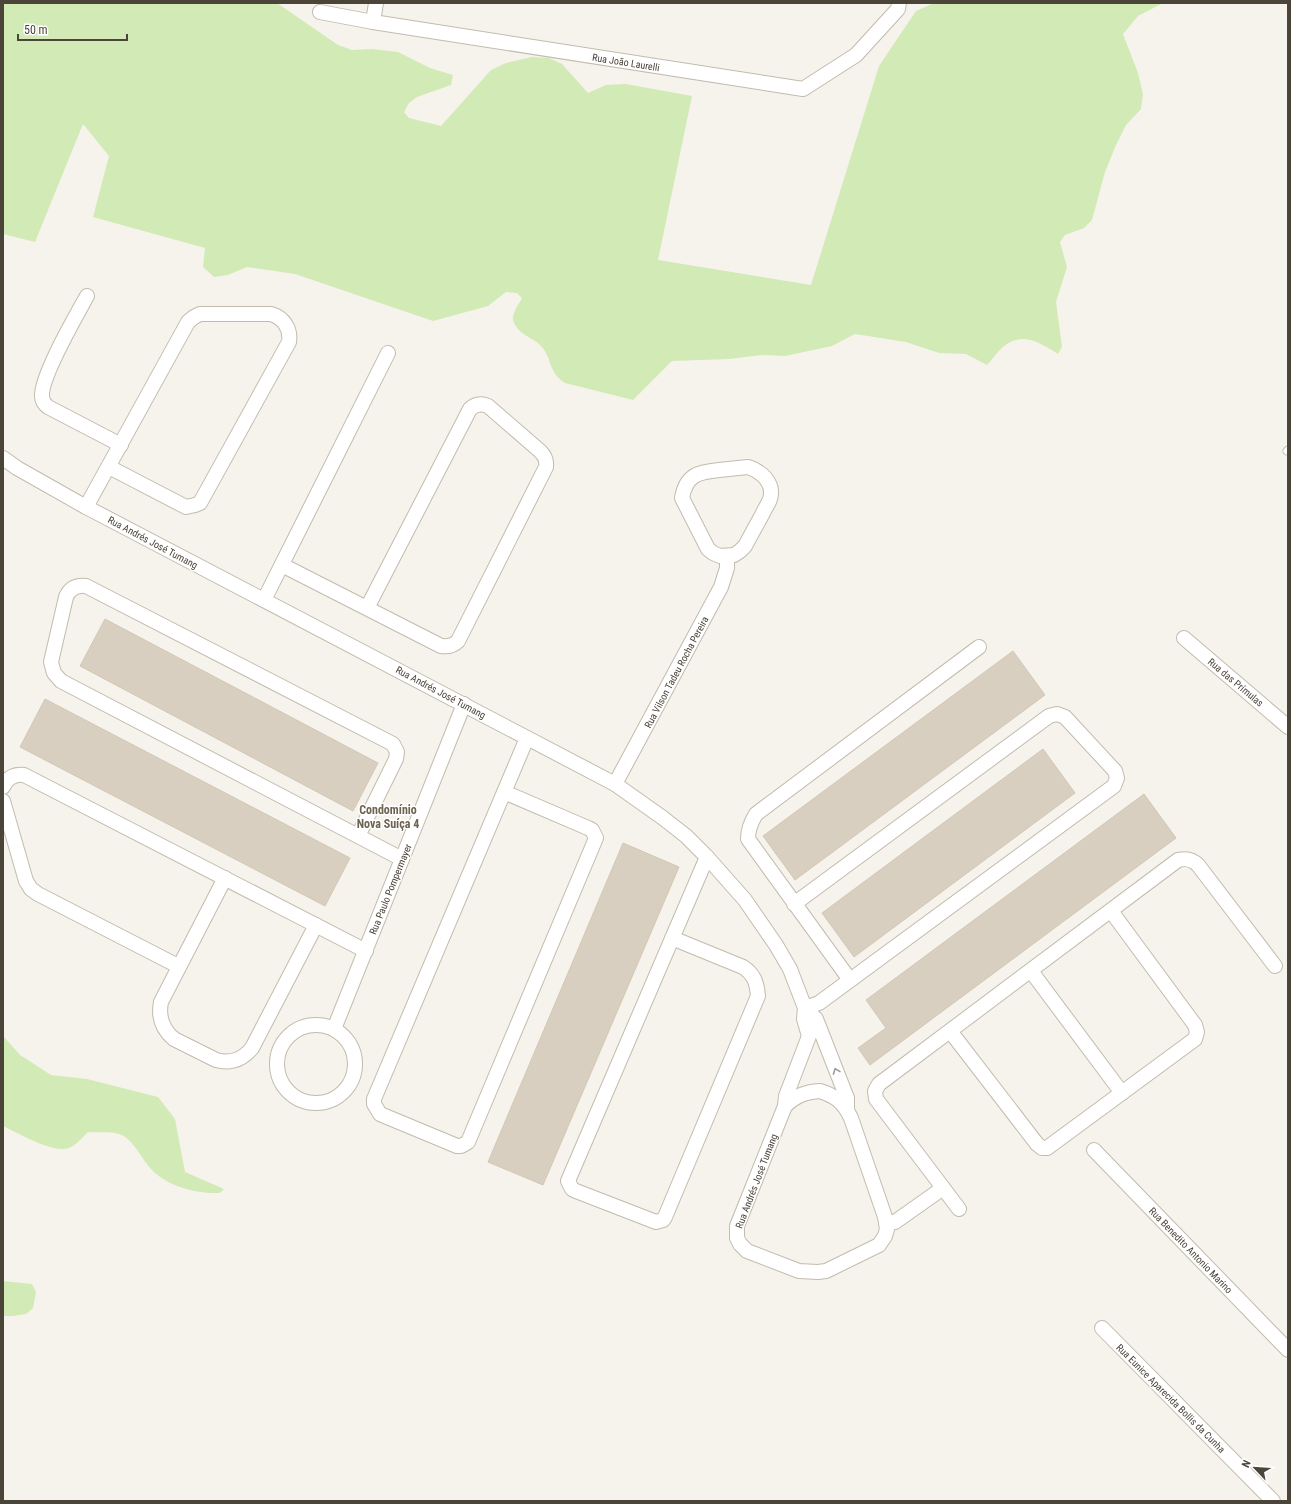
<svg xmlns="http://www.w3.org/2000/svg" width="1291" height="1504" viewBox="0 0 1291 1504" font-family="'Roboto Condensed',sans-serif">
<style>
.green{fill:#d2eab5}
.building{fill:#d8cfc1;stroke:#d3c7b4}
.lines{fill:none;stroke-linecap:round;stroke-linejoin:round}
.lane-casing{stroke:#c2bbae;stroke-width:9}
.street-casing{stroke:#c2bbae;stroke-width:16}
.lane{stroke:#fff;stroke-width:7}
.street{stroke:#fff;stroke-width:14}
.oneway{stroke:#9c9892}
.labels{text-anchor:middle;stroke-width:3;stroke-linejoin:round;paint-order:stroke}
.street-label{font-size:10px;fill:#4b4439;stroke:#fff}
.quarter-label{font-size:12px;font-weight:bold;fill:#6e6250;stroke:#fff}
</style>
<rect width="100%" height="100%" fill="#f6f3ec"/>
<g class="green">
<path d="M 3,3 L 277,3 L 338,45 L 352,50 L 372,49 L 398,52 L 430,68 L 453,75 L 451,85 L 417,97 L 409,103 L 404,112 L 409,118 L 441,126 L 491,70 L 506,63 L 532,57 L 549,58 L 562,64 L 588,93 L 606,85 L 626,84 L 692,96 L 658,260 L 811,285 L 879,66 L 916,11 L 934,3 L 1163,3 L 1138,16 L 1123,34 L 1138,73 L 1143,94 L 1141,109 L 1126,125 L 1116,145 L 1105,172 L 1092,220 L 1084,228 L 1065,235 L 1060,242 L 1067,267 L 1056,302 L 1062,347 L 1058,354 C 1042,344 1025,332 1007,344 C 999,349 993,359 987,365 L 966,354 L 939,353 L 906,342 L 855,334 L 832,346 L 785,356 L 762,355 L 729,359 L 672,361 L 633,400 L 565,383 C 548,372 553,361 542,347 C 535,338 520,336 514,323 C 510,315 518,306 522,298 L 517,293 L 506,292 L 488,306 L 433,321 L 295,274 L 247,267 L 228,275 L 214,277 L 203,267 L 205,248 L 93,217 L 109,156 L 83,124 L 35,242 L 3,234 Z"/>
<path d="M 3,1034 L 4,1037 L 20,1055 L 51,1075 L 87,1079 L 158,1097 L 175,1119 L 185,1172 L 224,1189 L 220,1193 C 198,1194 168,1187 152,1170 C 142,1160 133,1138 119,1134 C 110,1131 98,1133 88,1132 C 83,1137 76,1145 69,1148 C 54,1154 18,1133 3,1126 Z"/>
<path d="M 3,1281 L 32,1284 L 36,1292 L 33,1308 L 26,1314 L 13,1316 L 3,1316 Z"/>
</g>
<g class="building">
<path d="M 105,619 L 378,763 L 353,811 L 80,666 Z"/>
<path d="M 1013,651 L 1045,695 L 795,880 L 763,836 Z"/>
<path d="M 45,699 L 350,858 L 325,906 L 20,747 Z"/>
<path d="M 1043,749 L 1075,793 L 854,957 L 822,913 Z"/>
<path d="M 1144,794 L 1176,838 L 870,1065 L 858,1048 L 886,1028 L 866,1000 Z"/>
<path d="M 623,843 L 679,867 L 543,1185 L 488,1162 Z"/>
</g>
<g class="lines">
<g class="lane-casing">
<path id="lane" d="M 1287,451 L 1288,450"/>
</g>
<g class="street-casing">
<g id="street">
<path d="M 320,12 L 373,22 L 803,89 L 856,55 L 898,9 L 899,3"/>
<path d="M 373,22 L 376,3"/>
<path d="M 87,296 C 76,316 41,376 42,396 C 42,401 44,404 48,407 L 121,445"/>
<path d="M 3,458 L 17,468 L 86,507 L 615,784 L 663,818 L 686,836 L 707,857 L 745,900 L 776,945 L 790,969 L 805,1008 L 816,1019 L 847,1098 L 847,1108"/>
<path d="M 748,467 C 761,471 775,483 770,499 C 769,503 765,508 763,513 C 757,524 751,535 745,546 L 740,551 L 734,555 L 720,556 L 713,553 L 708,549 L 682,498 C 686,475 698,472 719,470 C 728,469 738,468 748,467 Z"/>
<path d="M 86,507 L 188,322 L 194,317 L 200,314 L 271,314 C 284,318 291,329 289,342 L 200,503 L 195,505 L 186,507 L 109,467"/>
<path d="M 282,565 L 441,646 C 448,647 453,646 458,641 L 546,467 C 547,460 545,456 540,451 L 488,406 C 481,403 475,404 470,409 L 367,608"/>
<path d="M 264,600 L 388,353"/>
<path d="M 1184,638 L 1288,727"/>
<path d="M 615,784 L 721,587 L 727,568 L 727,556"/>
<path d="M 3,787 C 7,778 14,774 24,775 L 366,951"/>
<path d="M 504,792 L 588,828 L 592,830 L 596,838 L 468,1142 L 461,1146 L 457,1146 L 380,1114 L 374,1104 L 374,1099 L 527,738"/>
<path d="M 3,801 L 26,881 L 31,889 L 38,894 L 178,966"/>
<path d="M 358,836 L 396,759 L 397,752 L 393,744 L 86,586 C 77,585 70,588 66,597 L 51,662 L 54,673 L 61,681 L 402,859"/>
<path d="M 225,878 L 161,1002 C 158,1017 162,1029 174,1039 L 216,1060 C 231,1064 242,1060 252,1048 L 316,925"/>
<path d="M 794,904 L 1049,716 L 1057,714 L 1065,717 L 1115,771 L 1117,778 L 1114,786 L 819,1003 L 805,1008"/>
<path d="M 672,938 L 743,967 C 754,974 757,983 758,996 L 665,1217 L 663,1220 L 656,1222 L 576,1191 L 572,1189 L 568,1181 L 707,857"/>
<path d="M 1031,971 L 1122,1093"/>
<path d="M 850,980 L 748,839 C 748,829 751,822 756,814 L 979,647"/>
<circle cx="316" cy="1064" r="39"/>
<path d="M 334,1029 L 464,704"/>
<path d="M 950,1031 L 1037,1144 L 1042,1148 L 1047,1148 L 1195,1039 L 1197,1032 L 1195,1025 L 1111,911"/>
<path d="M 820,1091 C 836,1096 844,1103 851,1118 L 885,1217 L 887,1229 L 885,1236 L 879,1245 L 826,1271 L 818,1272 L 799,1271 L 747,1251 L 740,1244 L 737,1238 L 737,1226 L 785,1106 C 795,1096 805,1092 820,1091 Z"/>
<path d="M 785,1106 L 786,1096 L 809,1036 L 804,1019 L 805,1008"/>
<path d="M 1094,1150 L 1288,1350"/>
<path d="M 959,1209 L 876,1099 L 875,1091 L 879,1084 L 1178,860 C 1186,858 1192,859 1198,865 L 1275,966"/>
<path d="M 887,1223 L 895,1222 L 943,1188"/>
<path d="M 1102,1328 L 1273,1501"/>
</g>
</g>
<use href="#lane" class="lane"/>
<use href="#street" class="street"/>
</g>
<defs><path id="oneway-chevron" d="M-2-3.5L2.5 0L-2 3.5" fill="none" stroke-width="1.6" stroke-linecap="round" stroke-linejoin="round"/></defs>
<use class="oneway" href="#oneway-chevron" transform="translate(836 1071) rotate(-111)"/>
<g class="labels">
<g class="street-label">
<text transform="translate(626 62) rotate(9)" y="4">Rua João Laurelli</text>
<text transform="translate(153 542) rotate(28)" y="4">Rua Andrés José Tumang</text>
<text transform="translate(676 672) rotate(-62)" y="4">Rua Vilson Tadeu Rocha Pereira</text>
<text transform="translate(1236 682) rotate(40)" y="4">Rua das Prímulas</text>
<text transform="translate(441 692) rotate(28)" y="4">Rua Andrés José Tumang</text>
<text transform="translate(390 889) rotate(-68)" y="4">Rua Paulo Pompermayer</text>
<text transform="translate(756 1181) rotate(-69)" y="4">Rua Andrés José Tumang</text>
<text transform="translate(1191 1250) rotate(46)" y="4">Rua Benedito Antonio Marino</text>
<text transform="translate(1171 1398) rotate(45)" y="4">Rua Eunice Aparecida Bollis da Cunha</text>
</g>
<g class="quarter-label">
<text x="388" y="814">Condomínio<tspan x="388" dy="14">Nova Suíça 4</tspan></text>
</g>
</g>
<rect width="1291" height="1504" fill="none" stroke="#4b4439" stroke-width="8"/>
<g transform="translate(1255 1468) rotate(295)" stroke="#ffffff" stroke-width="3" paint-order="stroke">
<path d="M0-3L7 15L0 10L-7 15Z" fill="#4b4439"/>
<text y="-6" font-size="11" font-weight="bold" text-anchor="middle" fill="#4b4439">N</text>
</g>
<path d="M18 34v6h109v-6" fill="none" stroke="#4b4439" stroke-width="2"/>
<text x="24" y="34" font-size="12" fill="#4b4439" stroke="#ffffff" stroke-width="3" paint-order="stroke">50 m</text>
</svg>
